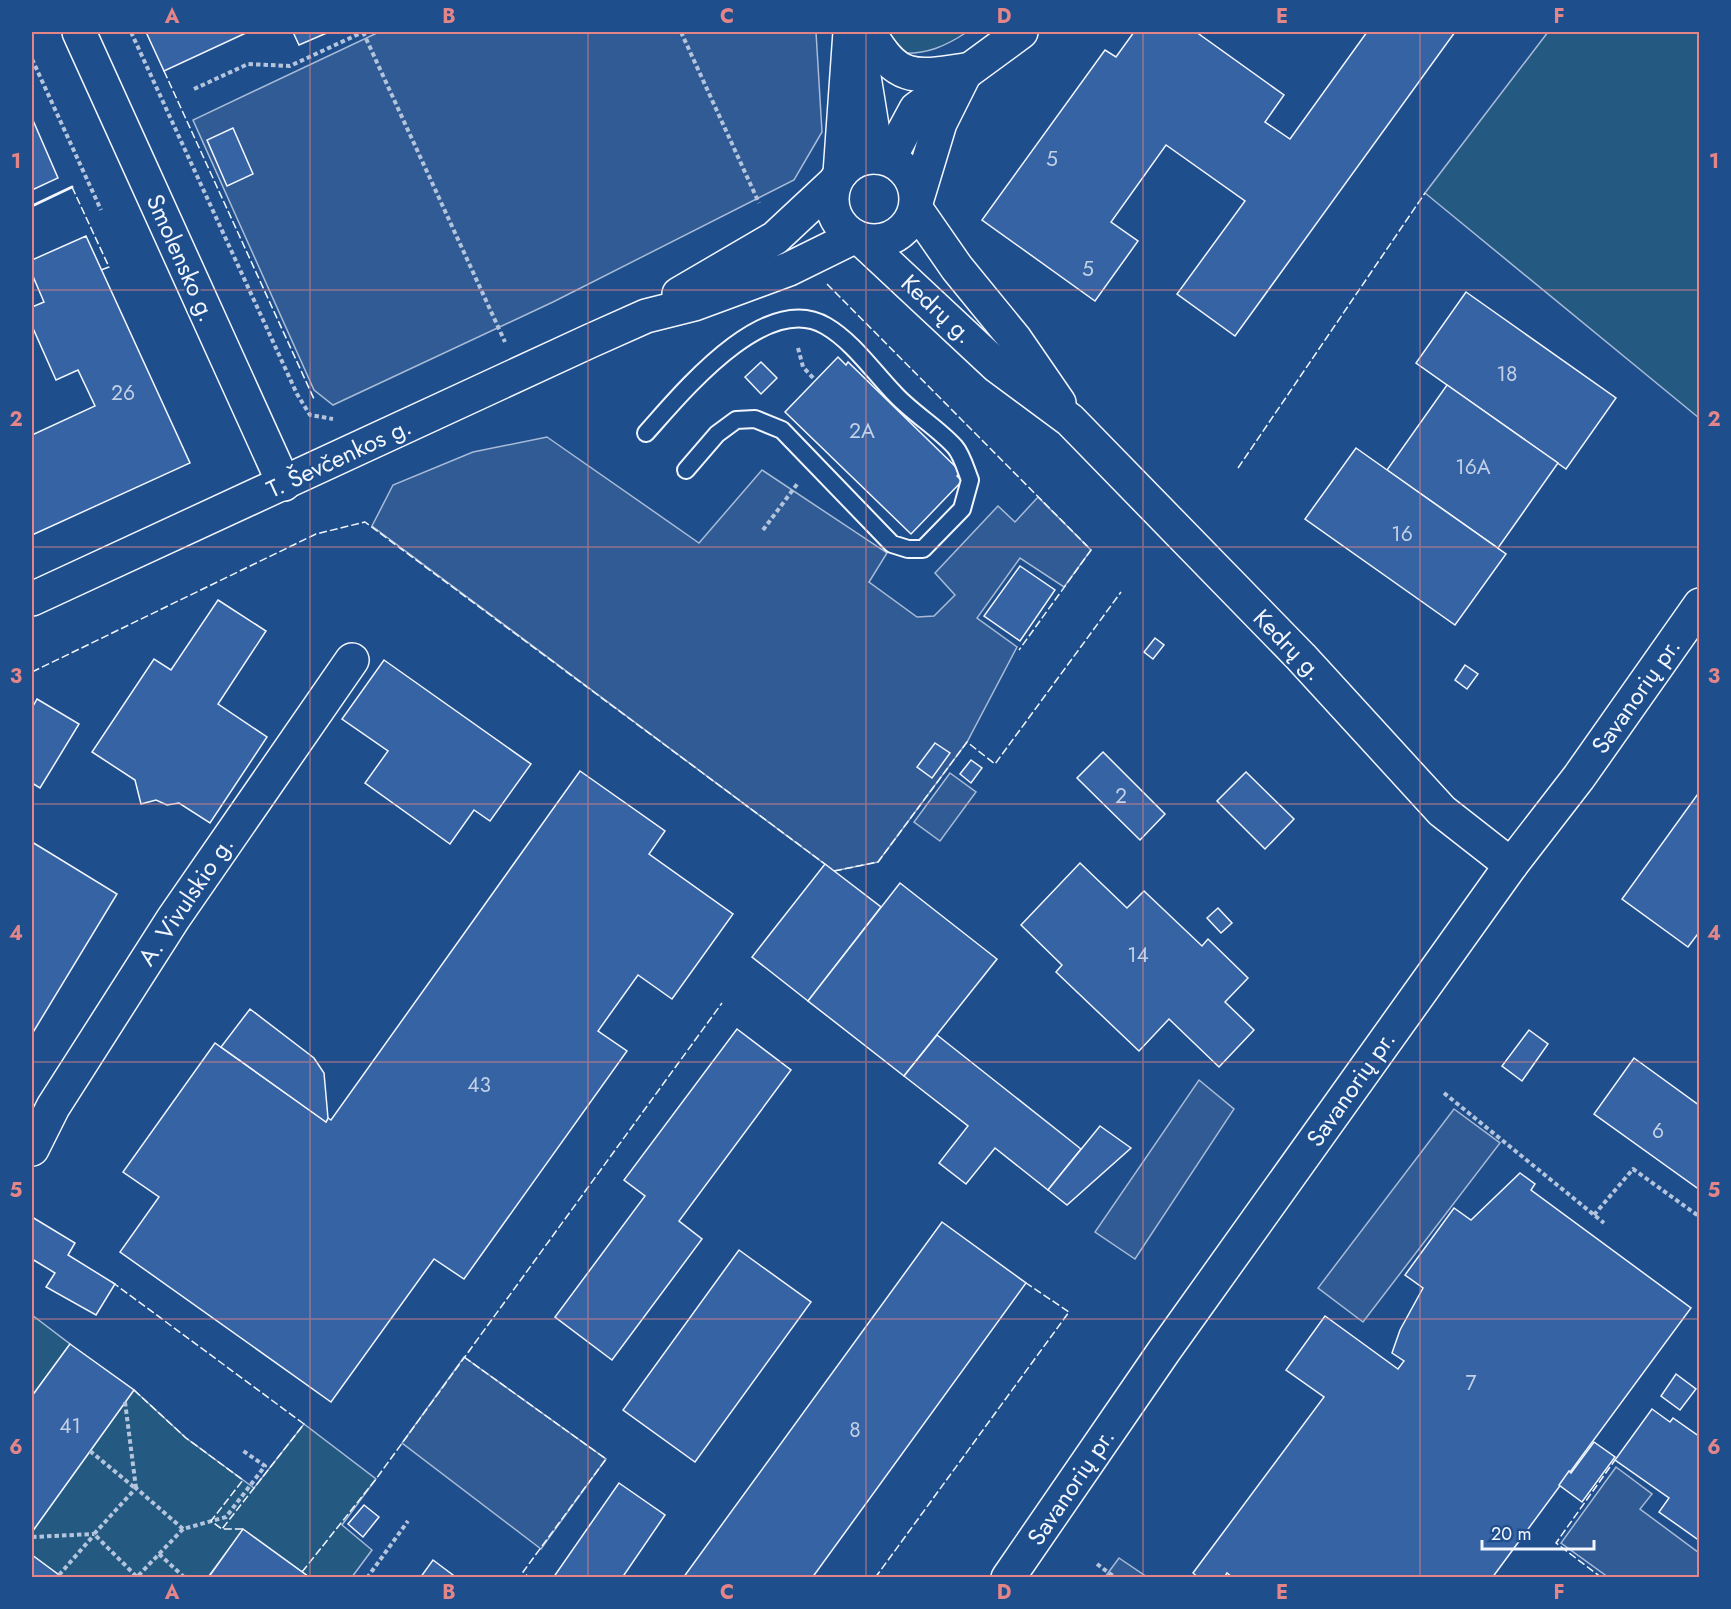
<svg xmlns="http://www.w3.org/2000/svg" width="1731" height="1609" viewBox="0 0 1731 1609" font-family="Jost,sans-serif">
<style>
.green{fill:#245a82;stroke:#a8bbd7;stroke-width:1.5}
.parking{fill:#305b95;stroke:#a8bbd7;stroke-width:1.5}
.building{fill:#3563a3;stroke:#f2f6ff;stroke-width:1.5}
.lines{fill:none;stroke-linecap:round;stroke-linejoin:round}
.service-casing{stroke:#f2f6ff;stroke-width:20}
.minor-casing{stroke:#f2f6ff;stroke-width:36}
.primary-casing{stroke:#f2f6ff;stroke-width:36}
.path{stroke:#b3c4dc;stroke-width:4;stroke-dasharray:4.5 3;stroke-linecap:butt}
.service{stroke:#1f4e8c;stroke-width:16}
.minor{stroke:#1f4e8c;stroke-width:33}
.primary{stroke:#1f4e8c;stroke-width:33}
.fence{stroke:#f2f6ff;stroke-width:1.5;stroke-dasharray:8 3;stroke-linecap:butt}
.wall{stroke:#f2f6ff;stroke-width:3}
.grid{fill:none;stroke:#e38589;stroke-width:1.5;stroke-opacity:0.55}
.labels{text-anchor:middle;stroke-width:4.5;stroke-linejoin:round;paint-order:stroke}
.number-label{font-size:21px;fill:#c3d1e8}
.street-label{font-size:24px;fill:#f2f6ff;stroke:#1f4e8c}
.neatline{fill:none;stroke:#e38589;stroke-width:2}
.grid-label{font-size:20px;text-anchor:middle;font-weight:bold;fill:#e38589}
</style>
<rect width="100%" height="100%" fill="#1f4e8c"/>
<g class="green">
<path d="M 889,32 L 967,32 C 946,46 926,55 900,53 L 890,39 Z"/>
<path d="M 1548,32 L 1699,32 L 1699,418 L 1425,193 Z"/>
<path d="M 32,1315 L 70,1344 L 32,1396 Z"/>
<path d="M 134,1390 L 186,1438 L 254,1488 L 304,1424 L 376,1479 L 342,1525 L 372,1550 L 352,1577 L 309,1577 L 243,1530 L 208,1577 L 62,1577 L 32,1555 L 32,1532 Z"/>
</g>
<g class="parking">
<path d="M 379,32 L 816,32 L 822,132 L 794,180 L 553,302 L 333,405 L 314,390 L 193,120 Z"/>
<path d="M 547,437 L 699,543 L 762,470 L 887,553 L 869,582 L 917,617 L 934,616 L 955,595 L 935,573 L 998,506 L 1015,522 L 1038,497 L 1091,550 L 1064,587 L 1020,558 L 977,618 L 1017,647 L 967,742 L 878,862 L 834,871 L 372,526 L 393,485 L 473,452 Z"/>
<path d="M 950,773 L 976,792 L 940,841 L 914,822 Z"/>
<path d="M 1199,1080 L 1234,1109 L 1135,1259 L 1095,1232 Z"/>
<path d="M 1454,1109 L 1500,1143 L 1363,1322 L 1318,1288 Z"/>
<path d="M 464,1357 L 606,1459 L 541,1549 L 402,1443 Z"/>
<path d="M 1616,1467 L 1652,1494 L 1640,1509 L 1699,1553 L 1699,1577 L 1608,1577 L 1561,1543 Z"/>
<path d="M 1119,1558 L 1147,1577 L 1105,1577 Z"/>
</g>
<g class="building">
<path d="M 146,32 L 248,32 L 164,71 Z"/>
<path d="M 293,32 L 329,32 L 299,45 Z"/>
<path d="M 1134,32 L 1196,32 L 1284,95 L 1265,122 L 1290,139 L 1367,32 L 1455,32 L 1235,336 L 1177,294 L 1245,201 L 1166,145 L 1111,222 L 1138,241 L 1095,301 L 982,220 L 1105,50 L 1116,57 Z"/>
<path d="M 32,118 L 58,178 L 32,190 Z"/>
<path d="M 233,128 L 253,174 L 227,186 L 207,140 Z"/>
<path d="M 86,236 L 190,463 L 32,535 L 32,435 L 95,406 L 78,370 L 56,380 L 32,326 L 32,307 L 44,302 L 32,274 L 32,260 Z"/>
<path d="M 1466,292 L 1616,398 L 1566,469 L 1416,363 Z"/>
<path d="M 838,357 L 846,365 L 848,362 L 961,472 L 957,476 L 962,481 L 911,534 L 785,412 Z"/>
<path d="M 761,362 L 777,378 L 761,394 L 745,377 Z"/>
<path d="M 1447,385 L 1558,463 L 1498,548 L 1387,470 Z"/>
<path d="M 1356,448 L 1506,554 L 1455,625 L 1305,519 Z"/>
<path d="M 1020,566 L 1055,590 L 1020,641 L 984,616 Z"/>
<path d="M 218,600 L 266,631 L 218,704 L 267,737 L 210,823 L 179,803 L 167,805 L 156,800 L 141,804 L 135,780 L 92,752 L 154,659 L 171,670 Z"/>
<path d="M 1155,638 L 1164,645 L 1153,659 L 1144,652 Z"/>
<path d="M 384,660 L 531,764 L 490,821 L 474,810 L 450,844 L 365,783 L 388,751 L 342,719 Z"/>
<path d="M 1465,665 L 1478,674 L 1467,689 L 1455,680 Z"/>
<path d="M 37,699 L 79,724 L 40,788 L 32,783 L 32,708 Z"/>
<path d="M 935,743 L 950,753 L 932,778 L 917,767 Z"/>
<path d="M 1103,752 L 1165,814 L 1140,840 L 1077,778 Z"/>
<path d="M 971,760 L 982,768 L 971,783 L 960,774 Z"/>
<path d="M 580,771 L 665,831 L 649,854 L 733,914 L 672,999 L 638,975 L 598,1031 L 627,1051 L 464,1279 L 434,1259 L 331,1402 L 120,1252 L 159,1197 L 123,1172 L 215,1043 L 326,1122 L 328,1118 L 331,1120 Z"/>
<path d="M 1246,772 L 1294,819 L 1265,849 L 1217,801 Z"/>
<path d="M 1700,791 L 1700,931 L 1688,947 L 1622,899 Z"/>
<path d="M 32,842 L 117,894 L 32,1034 Z"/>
<path d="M 1080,863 L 1127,908 L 1144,891 L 1202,946 L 1208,939 L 1248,978 L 1225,1002 L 1254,1030 L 1219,1067 L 1169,1019 L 1139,1051 L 1056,972 L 1062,965 L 1021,925 Z"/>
<path d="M 825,864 L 881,907 L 808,1001 L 752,957 Z"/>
<path d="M 900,883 L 997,959 L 904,1076 L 808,1001 Z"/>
<path d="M 1218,908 L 1232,923 L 1221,933 L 1207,918 Z"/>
<path d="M 250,1009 L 314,1058 L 324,1073 L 328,1118 L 326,1122 L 221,1047 Z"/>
<path d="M 737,1029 L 791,1070 L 679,1221 L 702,1239 L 612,1360 L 555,1317 L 645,1196 L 624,1180 Z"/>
<path d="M 1529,1030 L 1548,1044 L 1522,1081 L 1502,1066 Z"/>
<path d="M 937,1035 L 1081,1149 L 1048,1190 L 995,1148 L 966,1184 L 939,1163 L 968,1126 L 904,1076 Z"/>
<path d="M 1634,1058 L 1700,1106 L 1700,1190 L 1594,1114 Z"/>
<path d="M 1100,1126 L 1131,1148 L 1067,1205 L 1048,1190 Z"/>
<path d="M 1520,1173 L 1535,1184 L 1531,1190 L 1691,1308 L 1492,1578 L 1233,1578 L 1227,1573 L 1224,1578 L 1199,1578 L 1193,1573 L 1324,1397 L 1286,1370 L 1325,1316 L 1398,1369 L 1404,1361 L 1392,1353 L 1400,1330 L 1423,1288 L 1405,1275 L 1454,1208 L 1471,1220 Z"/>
<path d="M 32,1217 L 75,1243 L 68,1255 L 115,1284 L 96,1315 L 46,1287 L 55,1273 L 32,1259 Z"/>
<path d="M 942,1222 L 1026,1283 L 812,1578 L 683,1578 Z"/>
<path d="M 739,1250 L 811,1302 L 695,1462 L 623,1410 Z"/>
<path d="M 70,1344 L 134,1390 L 32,1532 L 32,1396 Z"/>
<path d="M 1676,1374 L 1696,1389 L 1680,1410 L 1661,1396 Z"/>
<path d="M 1652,1409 L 1670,1422 L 1673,1418 L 1700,1437 L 1700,1541 L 1659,1512 L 1669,1498 L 1615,1460 Z"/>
<path d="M 1594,1442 L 1615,1457 L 1582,1502 L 1559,1485 L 1569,1471 L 1571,1473 Z"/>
<path d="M 619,1483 L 665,1515 L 622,1578 L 553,1578 Z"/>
<path d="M 364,1505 L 379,1517 L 363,1537 L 348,1524 Z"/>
<path d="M 243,1529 L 309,1577 L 309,1578 L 208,1578 Z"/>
<path d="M 32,1555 L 59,1575 L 62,1578 L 32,1578 Z"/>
<path d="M 433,1560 L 457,1578 L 420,1578 Z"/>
</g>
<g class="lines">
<g class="service-casing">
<path id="service" d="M 646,433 C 681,394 765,290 826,326 C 852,341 873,371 894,393 C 912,413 937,427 955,447 C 962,455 966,470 970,480 L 962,509 L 923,549 L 908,549 L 892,544 L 782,430 L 755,419 L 736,420 L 717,434 L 686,470"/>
</g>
<g class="minor-casing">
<g id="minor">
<path d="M 79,32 L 284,484"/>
<path d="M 869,32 C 897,81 913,78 965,70"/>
<path d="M 861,58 L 877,157"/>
<circle cx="874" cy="199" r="42"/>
<path d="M 889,159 L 916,109 L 1021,32"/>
<path d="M 840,174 L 850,32"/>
<path d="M 917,199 L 940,123 L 963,77"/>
<path d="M 916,209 L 957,268 L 1015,339 L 1059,403"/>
<path d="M 862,240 L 997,366 L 1070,420 L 1301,657 L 1442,811 L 1511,865"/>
<path d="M 679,294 L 775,238 L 835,182"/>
<path d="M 32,599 L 590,341 L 646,316 L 694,304 L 789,269 L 854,237"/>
<path d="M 32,1149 L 53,1107 L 173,919 L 352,660"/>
</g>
</g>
<g class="primary-casing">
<path id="primary" d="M 1008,1578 L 1164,1351 L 1511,865 L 1579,777 L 1700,605"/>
</g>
<g class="path">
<path d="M 131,32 L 297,394 L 310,415 L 333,419"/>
<path d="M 363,32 L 505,342"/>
<path d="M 681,32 L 759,203"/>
<path d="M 32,59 L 101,210"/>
<path d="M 194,89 L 248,64 L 290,66 L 363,32"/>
<path d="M 798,348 L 803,367 L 815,380"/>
<path d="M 763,530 L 798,483"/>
<path d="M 1444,1093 L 1604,1223"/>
<path d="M 1594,1215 L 1633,1169 L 1700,1217"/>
<path d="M 125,1402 L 136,1488"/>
<path d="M 90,1451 L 135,1488"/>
<path d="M 183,1529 L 136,1488 L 94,1534 L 137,1577 L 183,1529 L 226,1517 L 265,1466 L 242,1450"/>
<path d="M 32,1537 L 94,1534"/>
<path d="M 159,1554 L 185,1578"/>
<path d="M 1097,1564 L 1113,1576"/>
<path d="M 59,1575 L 94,1535"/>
<path d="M 367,1578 L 408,1521"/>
</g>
<use href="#service" class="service"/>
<use href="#minor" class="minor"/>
<use href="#primary" class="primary"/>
<g class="fence">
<path d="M 164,71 L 314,399"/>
<path d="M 72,187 L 109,267 L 101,270"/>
<path d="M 827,284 L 1091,550 L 1019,650"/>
<path d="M 1238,468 L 1425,193"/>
<path d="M 32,672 L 316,534 L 365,522 L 825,864"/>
<path d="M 834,871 L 878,862 L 967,742 L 995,764 L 1121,592"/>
<path d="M 112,1282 L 304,1424 L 222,1529"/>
<path d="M 464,1357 L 606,1459 L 523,1572 L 530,1578"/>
<path d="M 134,1390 L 186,1438 L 243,1480 L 211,1521 L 222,1529 L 243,1529"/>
<path d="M 302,1572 L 376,1479 L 722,1003"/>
<path d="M 875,1578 L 1069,1312 L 1026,1283"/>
<path d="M 1602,1578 L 1556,1543 L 1615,1460"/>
</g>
<path class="wall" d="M 32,206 L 72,187"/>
</g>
<path class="grid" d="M 310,32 L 310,1578M 588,32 L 588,1578M 866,32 L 866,1578M 1143,32 L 1143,1578M 1420,32 L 1420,1578M 32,290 L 1700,290M 32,547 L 1700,547M 32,804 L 1700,804M 32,1062 L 1700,1062M 32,1319 L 1700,1319"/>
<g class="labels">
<g class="number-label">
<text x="1052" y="166">5</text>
<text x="1088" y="276">5</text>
<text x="1507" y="381">18</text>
<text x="123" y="400">26</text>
<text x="862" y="438">2A</text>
<text x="1473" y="474">16A</text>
<text x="1402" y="541">16</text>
<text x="1121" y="803">2</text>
<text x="1138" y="962">14</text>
<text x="479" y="1092">43</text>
<text x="1658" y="1138">6</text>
<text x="1471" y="1390">7</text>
<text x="70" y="1433">41</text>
<text x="855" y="1437">8</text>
</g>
<g class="street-label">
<text transform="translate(181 258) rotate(66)" y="8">Smolensko g.</text>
<text transform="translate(937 309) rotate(43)" y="8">Kedrų g.</text>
<text transform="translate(339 458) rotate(-25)" y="8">T. Ševčenkos g.</text>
<text transform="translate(1288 645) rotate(46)" y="8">Kedrų g.</text>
<text transform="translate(1636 696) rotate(-55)" y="8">Savanorių pr.</text>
<text transform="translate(186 901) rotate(-56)" y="8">A. Vivulskio g.</text>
<text transform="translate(1351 1089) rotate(-55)" y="8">Savanorių pr.</text>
<text transform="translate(1071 1487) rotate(-56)" y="8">Savanorių pr.</text>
</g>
</g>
<rect width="1731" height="1609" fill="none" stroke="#1f4e8c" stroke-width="66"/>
<path d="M1482 1540v9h112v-9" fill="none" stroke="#f2f6ff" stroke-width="3"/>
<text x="1491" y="1540" font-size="18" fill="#f2f6ff" stroke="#1f4e8c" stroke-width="4.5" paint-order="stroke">20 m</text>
<rect x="33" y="33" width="1665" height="1543" class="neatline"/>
<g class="grid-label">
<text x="172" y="23">A</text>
<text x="449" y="23">B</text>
<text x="727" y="23">C</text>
<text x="1004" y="23">D</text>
<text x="1282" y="23">E</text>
<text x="1559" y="23">F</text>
<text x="16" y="168">1</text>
<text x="1714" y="168">1</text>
<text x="16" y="426">2</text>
<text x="1714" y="426">2</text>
<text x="16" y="683">3</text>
<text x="1714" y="683">3</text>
<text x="16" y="940">4</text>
<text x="1714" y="940">4</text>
<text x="16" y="1197">5</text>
<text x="1714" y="1197">5</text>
<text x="16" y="1454">6</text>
<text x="1714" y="1454">6</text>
<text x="172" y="1599">A</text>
<text x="449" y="1599">B</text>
<text x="727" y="1599">C</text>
<text x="1004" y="1599">D</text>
<text x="1282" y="1599">E</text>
<text x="1559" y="1599">F</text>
</g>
</svg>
